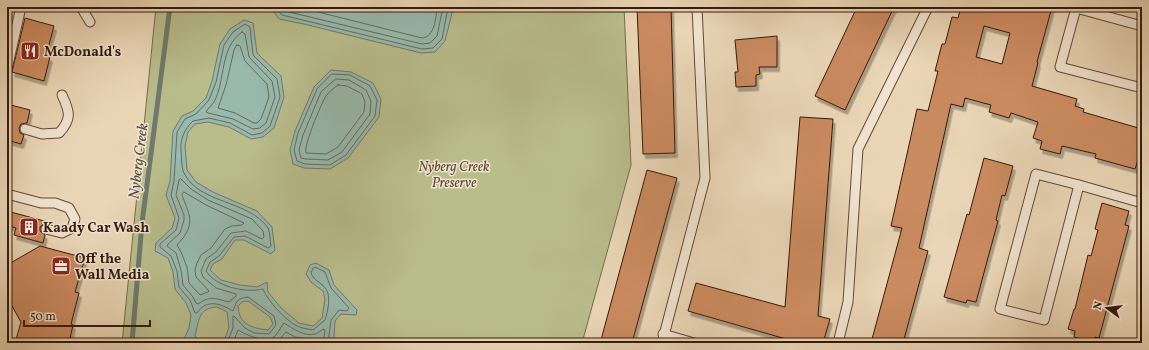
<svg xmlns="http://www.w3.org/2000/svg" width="1149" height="350" viewBox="0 0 1149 350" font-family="Vollkorn,serif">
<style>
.green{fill:#b9bd8c;stroke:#766c4d}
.water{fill:#98b9ac;stroke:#70796d;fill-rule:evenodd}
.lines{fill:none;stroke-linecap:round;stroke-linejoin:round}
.shore{stroke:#666a5d;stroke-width:1}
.stream{stroke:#70796d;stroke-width:5}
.building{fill:#cb8b60;stroke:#341a0e;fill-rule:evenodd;filter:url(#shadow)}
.lane-casing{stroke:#624938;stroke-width:11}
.lane{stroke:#f1e4d0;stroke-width:9}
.labels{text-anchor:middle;stroke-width:3;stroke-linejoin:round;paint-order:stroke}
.poi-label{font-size:14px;font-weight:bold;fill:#341a0e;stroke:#f1e4d0;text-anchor:start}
.park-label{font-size:14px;font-style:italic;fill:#5c4b34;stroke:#f1e4d0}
.water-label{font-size:15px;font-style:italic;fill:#524a3d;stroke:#f1e4d0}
</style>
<defs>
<filter id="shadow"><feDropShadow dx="2.5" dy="4.5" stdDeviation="0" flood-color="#0004"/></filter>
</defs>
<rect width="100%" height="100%" fill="#ead6b6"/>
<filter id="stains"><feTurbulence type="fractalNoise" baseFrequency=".005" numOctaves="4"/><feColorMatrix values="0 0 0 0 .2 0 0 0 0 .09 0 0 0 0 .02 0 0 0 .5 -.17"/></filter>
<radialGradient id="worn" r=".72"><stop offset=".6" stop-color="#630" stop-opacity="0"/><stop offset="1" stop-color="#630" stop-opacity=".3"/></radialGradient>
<path class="green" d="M 156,7 L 624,7 L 631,165 L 582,343 L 122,343 Z"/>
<g class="water">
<path d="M 270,7 L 452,7 L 453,9 L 445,41 L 435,52 L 421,53 L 304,24 L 279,19 Z"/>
<path d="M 244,20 L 253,23 L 257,53 L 281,76 L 284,97 L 274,128 L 263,137 L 251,139 L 229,127 L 208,122 L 195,124 L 188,132 L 185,146 L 187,170 L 196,182 L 213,192 L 257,211 L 272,227 L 275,250 L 271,254 L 244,240 L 235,240 L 222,259 L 213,264 L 210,270 L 221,280 L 240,285 L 257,287 L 267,282 L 268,292 L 282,309 L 299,323 L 313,326 L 322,318 L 325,299 L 323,291 L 311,282 L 306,274 L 310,265 L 316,263 L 329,270 L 334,285 L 357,310 L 356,315 L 341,314 L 335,321 L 334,337 L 332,343 L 178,343 L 184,339 L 189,328 L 191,315 L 186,303 L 175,289 L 173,272 L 168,258 L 155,251 L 156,243 L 172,228 L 175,218 L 166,195 L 170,181 L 173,131 L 182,116 L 193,111 L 206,98 L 212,81 L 220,44 L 230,29 ZM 248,301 L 270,317 L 273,324 L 268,330 C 252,328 239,325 238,306 L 242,302 ZM 217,307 L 227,312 L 229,327 L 224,341 C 214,342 201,344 195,336 C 199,321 198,308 217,307 Z"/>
<path d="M 331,70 L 351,72 L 373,83 L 381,99 L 379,117 L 348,158 L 330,169 L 304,168 L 293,164 L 290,150 L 295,131 L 314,87 Z"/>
</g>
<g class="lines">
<g class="shore">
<path d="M 275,7 L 282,15 L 422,49 L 433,48 L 442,39 L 448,7"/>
<path d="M 282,7 L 285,11 L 422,44 L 430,43 L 437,36 L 443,7"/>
<path d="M 298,7 L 422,38 C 435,37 436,17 437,7"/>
<path d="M 242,32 L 245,34 L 249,57 L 272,81 L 275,97 L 266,123 L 260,128 L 253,129 L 233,119 L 208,113 L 206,112 C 208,108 212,105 214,102 C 226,80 219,48 242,32 Z"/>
<path d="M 237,45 L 240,46 L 245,61 L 267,84 L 269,97 L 261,119 L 257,123 L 254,123 L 235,113 L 218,108 L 226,85 L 234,50 Z"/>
<path d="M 332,74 L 350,75 L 370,86 L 377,100 L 375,116 L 346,155 L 330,165 L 305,164 L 297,161 L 294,150 L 298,133 L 317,89 Z"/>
<path d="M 336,79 L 349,80 L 366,90 L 371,101 L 370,114 L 342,152 L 328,160 L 306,159 L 301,158 L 299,150 L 303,135 L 321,92 Z"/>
<path d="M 338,85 L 347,86 L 362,94 L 365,102 L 364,112 L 338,147 L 326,154 L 306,153 C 303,147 321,104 326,96 C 329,92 334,88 338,85 Z"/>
<path d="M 181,179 L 191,189 L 208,200 L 252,219 L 263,231 L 264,237 L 262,239 L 246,231 L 231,233 L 216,252 L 206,259 L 201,271 L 203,277 L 216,288 L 236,294 L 236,296 L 229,302 C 216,299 211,295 198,304 L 196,303 L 193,297 L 183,285 L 181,270 L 176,253 L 167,246 L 168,244 L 180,233 L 184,220 L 184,215 L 176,195 L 179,180 Z"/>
<path d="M 184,192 L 206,205 L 244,223 L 242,225 L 232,226 L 225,229 L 211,248 L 201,255 L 197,263 L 195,270 L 196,277 L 209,291 L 208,292 L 200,295 L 189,283 L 187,267 L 181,252 L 177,245 C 179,242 183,239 185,235 C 195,220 187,210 182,195 Z"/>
<path d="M 227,343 L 233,328 L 233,316 L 235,317 L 245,328 L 254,333 L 269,334 L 276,325 L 274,316 L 248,297 C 235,299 237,302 233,311 C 221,304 207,298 197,313 L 195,313 L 190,300 L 179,287 L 177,271 L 171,256 L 160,247 L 160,244 L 176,230 L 179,218 L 171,195 L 174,181 L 177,132 L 185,119 L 196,114 L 209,100 L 216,82 L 224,45 L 233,32 L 245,24 L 250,27 L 253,55 L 277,79 L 280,97 L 270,126 L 262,133 L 252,135 L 230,123 L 209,118 L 193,121 C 184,129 180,140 181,151 C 182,157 181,167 184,173 C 199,204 249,200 268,228 C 270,232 270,241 271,246 L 268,248 L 245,236 L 234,237 L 219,256 L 210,262 L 206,271 C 216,287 245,293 263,289 C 267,300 286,321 297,326 C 301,328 308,329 313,330 L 325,320 C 328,311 331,296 326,289 C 321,282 314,281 311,273 L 313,268 L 315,267 L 325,272 L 331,288 L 349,308 L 347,311 L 339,310 L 331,320 L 328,343"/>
<path d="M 233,343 L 238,330 C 246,335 267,344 275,336 C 279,332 281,326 284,323 C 292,328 304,337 315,334 C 318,333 321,330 324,329 L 325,331 L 323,343"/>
<path d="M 276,343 L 286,332 L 295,337 L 316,340 L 317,343"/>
</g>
<path class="stream" d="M 132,343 L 142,223 L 170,7"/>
</g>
<g class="building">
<path d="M 637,7 L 671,7 L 675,153 L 643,154 Z"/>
<path d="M 857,7 L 894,7 L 845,110 L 815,96 Z"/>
<path d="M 961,7 L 1052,7 L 1037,62 L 1038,63 L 1032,86 L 1077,99 L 1075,106 L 1084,109 L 1083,112 L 1142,129 L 1142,162 L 1138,160 L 1135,169 L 1095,158 L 1096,154 L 1062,146 L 1060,154 L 1040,149 L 1042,141 L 1033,138 L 1038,122 L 1011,113 L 1009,118 L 989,112 L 991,105 L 965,98 L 963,107 L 951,104 L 919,248 L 928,251 L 903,343 L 871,343 L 902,228 L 891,226 L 917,109 L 928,111 L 938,71 L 935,71 L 942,44 L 945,44 L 952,17 L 958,18 ZM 984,26 L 1010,33 L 1002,64 L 976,57 Z"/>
<path d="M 25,18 L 54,26 L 46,56 L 50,57 L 44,81 L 12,72 Z"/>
<path d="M 777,36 L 777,67 L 759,67 L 760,74 L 756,75 L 756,86 L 736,87 L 735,72 L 738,72 L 735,40 Z"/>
<path d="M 7,104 L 30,110 L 27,123 L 21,124 L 19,128 L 20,133 L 24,135 L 21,144 L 7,140 Z"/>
<path d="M 800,117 L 833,119 L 818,316 L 830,319 L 823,343 L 800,343 L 688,311 L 696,283 L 785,307 Z"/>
<path d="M 984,158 L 1013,166 L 1005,196 L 1002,195 L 996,220 L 998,221 L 976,302 L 967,300 L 966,303 L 944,297 L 967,214 L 969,215 Z"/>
<path d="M 647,170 L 677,178 L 632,343 L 610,343 L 601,340 Z"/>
<path d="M 1102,203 L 1129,211 L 1125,225 L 1129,226 L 1099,338 L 1095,337 L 1093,342 L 1074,337 L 1075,331 L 1068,329 L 1074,309 L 1075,309 L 1088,255 L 1091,256 L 1098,230 L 1095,229 Z"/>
<path d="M 7,211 L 48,222 L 48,223 L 42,225 L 40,227 L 40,231 L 45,235 L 43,243 L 14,235 L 16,228 L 7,225 Z"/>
<path d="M 40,246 L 85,258 L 75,292 L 79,293 L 71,324 L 73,325 L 69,343 L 15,343 L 21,322 L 7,297 L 7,265 Z"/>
</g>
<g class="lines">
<g class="lane-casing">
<g id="lane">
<path d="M 81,7 L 90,22"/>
<path d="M 1142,26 L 1076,8 L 1060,67 L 1142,88"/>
<path d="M 7,69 L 21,7"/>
<path d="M 25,129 L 42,134 L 59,133 C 72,119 70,112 62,95"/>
<path d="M 1036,174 L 1079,185 L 1044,320 L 1000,309 Z"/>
<path d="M 1079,185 L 1142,203"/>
<path d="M 7,194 L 41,203 L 55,203 L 69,208 L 75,219 L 72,228 L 62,233 L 46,229"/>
<path d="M 663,334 L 694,343"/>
<path d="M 662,343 L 705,178 L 697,7"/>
<path d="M 838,343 L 848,302 L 858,149 L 928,7"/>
</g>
</g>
<use href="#lane" class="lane"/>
</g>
<defs>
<g id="restaurant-square" transform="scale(1)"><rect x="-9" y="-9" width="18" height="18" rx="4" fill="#8f2418" stroke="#f1e4d0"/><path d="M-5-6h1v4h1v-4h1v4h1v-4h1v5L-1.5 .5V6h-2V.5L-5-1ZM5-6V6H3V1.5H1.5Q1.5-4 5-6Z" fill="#fff"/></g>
<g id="building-square" transform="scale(1)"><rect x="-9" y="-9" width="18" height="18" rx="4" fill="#8f2418" stroke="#f1e4d0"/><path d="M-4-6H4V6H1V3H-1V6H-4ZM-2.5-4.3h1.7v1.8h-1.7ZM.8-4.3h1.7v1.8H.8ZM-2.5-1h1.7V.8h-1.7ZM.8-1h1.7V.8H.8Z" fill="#fff"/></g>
<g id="office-square" transform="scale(1)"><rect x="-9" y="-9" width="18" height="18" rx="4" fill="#8f2418" stroke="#f1e4d0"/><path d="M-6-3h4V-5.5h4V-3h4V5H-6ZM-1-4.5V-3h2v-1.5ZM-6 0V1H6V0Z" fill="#fff"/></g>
</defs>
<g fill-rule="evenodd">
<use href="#restaurant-square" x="30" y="51"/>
<use href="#building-square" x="29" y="227"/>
<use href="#office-square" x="61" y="266"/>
</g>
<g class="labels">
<g class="poi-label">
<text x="44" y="56">McDonald's</text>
<text x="43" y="232">Kaady Car Wash</text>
<text x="75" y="263">Off the<tspan x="75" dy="16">Wall Media</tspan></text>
</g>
<g class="park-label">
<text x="454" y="171">Nyberg Creek<tspan x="454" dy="16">Preserve</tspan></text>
</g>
<g class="water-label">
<text transform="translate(138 161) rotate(-83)" y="5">Nyberg Creek</text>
</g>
</g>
<rect width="1149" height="350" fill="none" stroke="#ead6b6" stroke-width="24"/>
<rect x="8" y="8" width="1133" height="334" fill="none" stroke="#341a0e" stroke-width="2"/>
<rect x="12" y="12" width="1125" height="326" fill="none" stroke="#341a0e"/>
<g transform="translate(1107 308) rotate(285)" stroke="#f1e4d0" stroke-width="3" paint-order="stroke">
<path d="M0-3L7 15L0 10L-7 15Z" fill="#341a0e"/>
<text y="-6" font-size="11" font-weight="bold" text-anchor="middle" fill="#341a0e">N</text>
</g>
<path d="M24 320v6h126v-6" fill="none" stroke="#341a0e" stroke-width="2"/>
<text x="30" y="320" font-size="12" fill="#341a0e" stroke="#f1e4d0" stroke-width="3" paint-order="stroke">50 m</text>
<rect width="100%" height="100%" filter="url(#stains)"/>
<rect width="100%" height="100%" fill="url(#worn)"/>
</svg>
